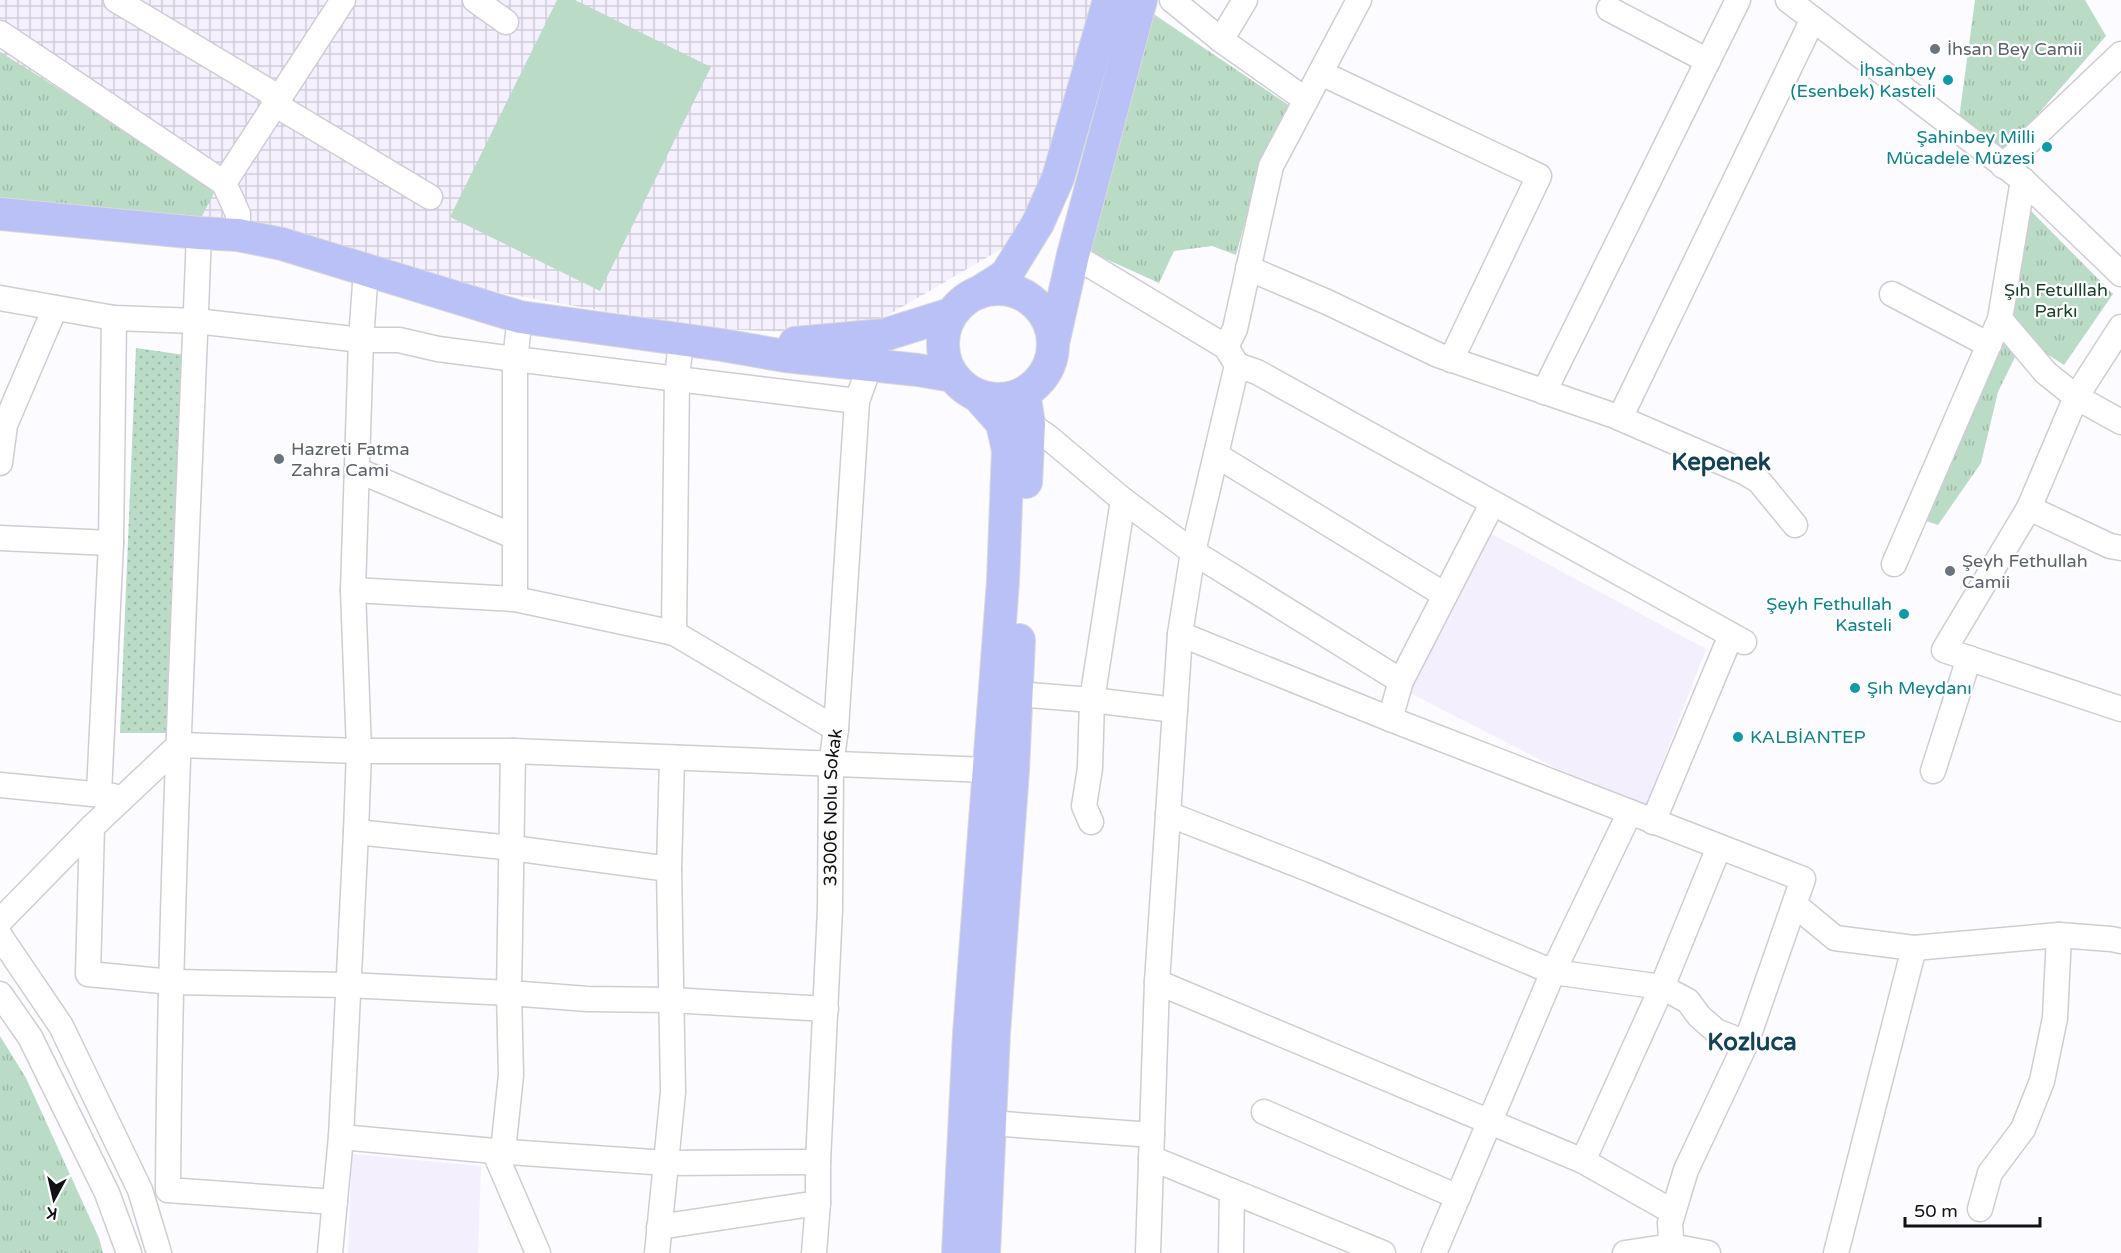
<svg xmlns="http://www.w3.org/2000/svg" width="2121" height="1253" viewBox="0 0 2121 1253" font-family="'Varela Round',sans-serif">
<style>
.industrial{fill:url(#industrial-grid)}
.education{fill:#f4effc}
.grass{fill:url(#grass-dots)}
.park{fill:url(#park-tufts)}
.pitch{fill:#badbc5}
.lines{fill:none;stroke-linecap:round;stroke-linejoin:round}
.minor-casing{stroke:#d0ccd6;stroke-width:27}
.major-casing{stroke:#d9d9d9;stroke-width:34}
.minor{stroke:#fff;stroke-width:24}
.major{stroke:#bac1f7;stroke-width:32}
.worship-dot{fill:#6b7280;stroke:#fff;stroke-width:2}
.culture-dot{fill:#0f9aa8;stroke:#fff;stroke-width:2}
.labels{text-anchor:middle;stroke-width:4.5;stroke-linejoin:round;paint-order:stroke}
.worship-label{font-size:18px;fill:#5b616d;stroke:#fff;text-anchor:start}
.culture-label{font-size:18px;fill:#0d838f;stroke:#fff;text-anchor:end}
.park-label{font-size:18px;fill:#163f28;stroke:#fff}
.street-label{font-size:18px;fill:#111013;stroke:#fff}
.district-label{font-size:24px;font-weight:bold;fill:#124255;stroke:#fff}
</style>
<defs>
<pattern id="industrial-grid" width="8" height="8" patternUnits="userSpaceOnUse" patternTransform="scale(1.5)"><rect width="8" height="8" fill="#f5f0fe"/><path d="M0 4h8M4 0v8" fill="none" stroke="#d1cdd9"/></pattern>
<pattern id="grass-dots" width="8" height="8" patternUnits="userSpaceOnUse" patternTransform="scale(1.5)"><rect width="8" height="8" fill="#badbc5"/><path d="M2 2h.1M6 6h.1" fill="none" stroke="#9fbba8" stroke-width="1.8" stroke-linecap="round"/></pattern>
<pattern id="park-tufts" width="24" height="20" patternUnits="userSpaceOnUse" patternTransform="scale(1.5)"><rect width="24" height="20" fill="#badbc5"/><path d="M3 7l-1-3M5 7V3M7 7l1-3M15 17l-1-3M17 17v-4M19 17l1-3" fill="none" stroke="#9fbba8"/></pattern>
</defs>
<rect width="100%" height="100%" fill="#fcfbff"/>
<path class="industrial" d="M 0,0 L 1110,0 L 1034,230 L 854,335 L 701,328 L 359,268 L 0,216 Z"/>
<g class="education">
<path d="M 1490,533 L 1706,649 L 1646,805 L 1562,771 L 1410,693 Z"/>
<path d="M 352,1154 L 481,1166 L 478,1253 L 348,1253 Z"/>
</g>
<path class="grass" d="M 136,348 L 185,355 L 169,733 L 120,733 Z"/>
<g class="park">
<path d="M 1975,0 L 2085,0 L 2106,36 L 2004,153 L 1958,126 Z"/>
<path d="M 1149,11 L 1293,108 L 1261,164 L 1236,255 L 1212,246 L 1174,251 L 1159,283 L 1086,250 Z"/>
<path d="M 0,52 L 178,163 L 214,193 L 200,220 L 0,201 Z"/>
<path d="M 2030,210 L 2113,294 L 2064,365 L 2033,345 L 2016,355 L 1998,392 L 1981,463 L 1938,525 L 1923,520 Z"/>
<path d="M 0,1036 L 26,1078 L 99,1238 L 103,1253 L 0,1253 Z"/>
</g>
<path class="pitch" d="M 557,0 L 575,0 L 711,67 L 600,291 L 450,217 Z"/>
<g class="lines">
<g class="minor-casing">
<g id="minor">
<path d="M 116,0 L 270,92 L 276,105 L 430,197"/>
<path d="M 475,0 L 506,22"/>
<path d="M 1172,0 L 1221,40 L 1306,100"/>
<path d="M 1788,0 L 2023,180 L 2121,274"/>
<path d="M 1609,9 L 1708,61"/>
<path d="M 0,33 L 224,183 L 238,214 L 238,235"/>
<path d="M 1221,40 L 1245,0"/>
<path d="M 1321,73 L 1539,176 L 1451,360"/>
<path d="M 2003,166 L 2121,54"/>
<path d="M 224,183 L 343,0"/>
<path d="M 199,233 C 187,552 170,871 168,1190 L 335,1202"/>
<path d="M 1073,255 L 1226,347 L 1237,365 L 1193,552 L 1180,634 L 1157,982 L 1148,1253"/>
<path d="M 1248,268 L 1327,302 L 1438,355 L 1615,416 L 1744,472 L 1759,481 L 1795,525"/>
<path d="M 1892,294 L 1989,345"/>
<path d="M 0,298 L 114,318 L 196,321 L 361,340 L 399,340 L 438,349 L 515,359 L 857,401"/>
<path d="M 2000,319 L 2046,373 L 2076,397 L 2121,422"/>
<path d="M 2121,327 L 2076,397 L 2029,508 L 1944,650 L 2121,709"/>
<path d="M 1226,347 L 1235,329 L 1271,166 L 1359,0"/>
<path d="M 1237,365 L 1257,372 L 1744,642"/>
<path d="M 1544,392 L 1738,0"/>
<path d="M 1620,418 L 1813,19"/>
<path d="M 1029,424 L 1048,437 L 1123,500 L 1193,552 L 1401,681"/>
<path d="M 1216,455 L 1445,595"/>
<path d="M 0,463 L 5,425 L 55,308"/>
<path d="M 357,470 L 513,536"/>
<path d="M 2029,508 L 2110,546 L 2121,548"/>
<path d="M 0,538 L 111,543"/>
<path d="M 1894,564 L 2000,319 L 2023,180"/>
<path d="M 353,590 L 515,599 L 674,633 L 836,729"/>
<path d="M 515,599 L 515,359 L 520,317"/>
<path d="M 674,633 L 677,378 L 681,340"/>
<path d="M 1180,634 L 1390,719 L 1803,879 L 1746,1043 L 1686,1170 L 1670,1223 L 1672,1253"/>
<path d="M 1016,694 L 1092,700 L 1175,710"/>
<path d="M 1390,719 L 1401,681 L 1492,504"/>
<path d="M 1933,771 L 1969,658"/>
<path d="M 0,785 L 113,796"/>
<path d="M 99,793 L 111,543 L 114,318"/>
<path d="M 1168,814 L 1311,870 L 1553,972 L 1662,987 L 1688,1001 L 1699,1016 L 1716,1031 L 1746,1043"/>
<path d="M 1091,822 L 1084,806 L 1090,768 L 1092,700 L 1123,500"/>
<path d="M 1653,822 L 1731,635"/>
<path d="M 356,832 L 512,848 L 669,869"/>
<path d="M 1795,905 L 1835,938 L 1914,948 L 2059,935 L 2111,939 L 2121,941"/>
<path d="M 0,921 L 92,827"/>
<path d="M 0,936 L 61,1026 L 140,1190 L 159,1253"/>
<path d="M 1157,982 L 1583,1161 L 1673,1212"/>
<path d="M 0,994 L 30,1037 L 107,1193 L 129,1253"/>
<path d="M 826,1009 L 671,1000 L 588,999 L 509,993 L 348,985 L 172,982 L 88,974 L 92,827 L 179,745 L 359,751 L 513,751 L 988,770"/>
<path d="M 1264,1112 L 1458,1197"/>
<path d="M 990,1123 L 1152,1135"/>
<path d="M 341,1137 L 494,1151 L 667,1163 L 818,1162"/>
<path d="M 494,1151 L 538,1253"/>
<path d="M 503,1151 L 511,1075 L 509,993 L 513,751"/>
<path d="M 1151,1158 L 1383,1253"/>
<path d="M 1583,1161 L 1662,987 L 1719,847"/>
<path d="M 1980,1209 L 1990,1173 L 2023,1129 L 2042,1081 L 2055,1018 L 2059,935"/>
<path d="M 659,1227 L 818,1203"/>
<path d="M 330,1253 L 341,1137 L 356,832 L 359,751 L 353,590 L 361,340 L 366,270"/>
<path d="M 657,1253 L 673,1092 L 669,869 L 672,759"/>
<path id="s1" d="M 814,1253 L 818,1203 L 818,1162 L 830,909 L 831,765 L 836,729 L 857,401 L 870,365"/>
<path d="M 1231,1253 L 1232,1192"/>
<path d="M 1434,1253 L 1553,972 L 1630,812"/>
<path d="M 1625,1253 L 1671,1246 L 1708,1253"/>
<path d="M 1836,1253 L 1914,948"/>
</g>
</g>
<g class="major-casing">
<g id="major">
<path d="M 0,214 L 199,233 L 238,235 L 282,244 L 520,317 L 722,345 L 785,356 L 918,370 L 953,376"/>
<circle cx="998" cy="344" r="55"/>
<path d="M 978,293 L 1006,275 L 1038,223 L 1058,178 L 1109,0"/>
<path d="M 1054,339 L 1073,255 L 1141,0"/>
<path d="M 795,343 L 884,335 L 951,314"/>
<path d="M 1024,393 L 1029,424 L 1026,482"/>
<path d="M 958,1253 L 969,1034 L 1003,581 L 1008,450 L 1002,423 L 978,396"/>
<path d="M 984,1253 L 994,1033 L 1013,770 L 1019,640"/>
</g>
</g>
<use href="#minor" class="minor"/>
<use href="#major" class="major"/>
</g>
<g class="worship-dot">
<circle cx="1935" cy="49" r="6"/>
<circle cx="279" cy="459" r="6"/>
<circle cx="1950" cy="571" r="6"/>
</g>
<g class="culture-dot">
<circle cx="1948" cy="80" r="6"/>
<circle cx="2047" cy="147" r="6"/>
<circle cx="1904" cy="614" r="6"/>
<circle cx="1855" cy="688" r="6"/>
<circle cx="1738" cy="737" r="6"/>
</g>
<g class="labels">
<g class="worship-label">
<text x="1947" y="55">İhsan Bey Camii</text>
<text x="291" y="455">Hazreti Fatma<tspan x="291" dy="21">Zahra Cami</tspan></text>
<text x="1962" y="567">Şeyh Fethullah<tspan x="1962" dy="21">Camii</tspan></text>
</g>
<g class="culture-label">
<text x="1936" y="76">İhsanbey<tspan x="1936" dy="21">(Esenbek) Kasteli</tspan></text>
<text x="2035" y="143">Şahinbey Milli<tspan x="2035" dy="21">Mücadele Müzesi</tspan></text>
<text x="1892" y="610">Şeyh Fethullah<tspan x="1892" dy="21">Kasteli</tspan></text>
<text x="1867" y="694" text-anchor="start">Şıh Meydanı</text>
<text x="1750" y="743" text-anchor="start">KALBİANTEP</text>
</g>
<g class="park-label">
<text x="2056" y="296">Şıh Fetulllah<tspan x="2056" dy="21">Parkı</tspan></text>
</g>
<g class="street-label">
<text dy="6" stroke="none"><textPath href="#s1" startOffset="446">33006 Nolu Sokak</textPath></text>
</g>
<g class="district-label">
<text x="1721" y="470">Kepenek</text>
<text x="1752" y="1050">Kozluca</text>
</g>
</g>
<g transform="translate(54 1199) rotate(188)" stroke="#ffffff" stroke-width="4.5" paint-order="stroke">
<path d="M0-4.5L10 22L0 15L-10 22Z" fill="#111013"/>
<text y="-9" font-size="16" font-weight="bold" text-anchor="middle" fill="#111013">K</text>
</g>
<path d="M1905 1217v9h135v-9" fill="none" stroke="#111013" stroke-width="3"/>
<text x="1914" y="1217" font-size="18" fill="#111013" stroke="#ffffff" stroke-width="4.5" paint-order="stroke">50 m</text>
</svg>
